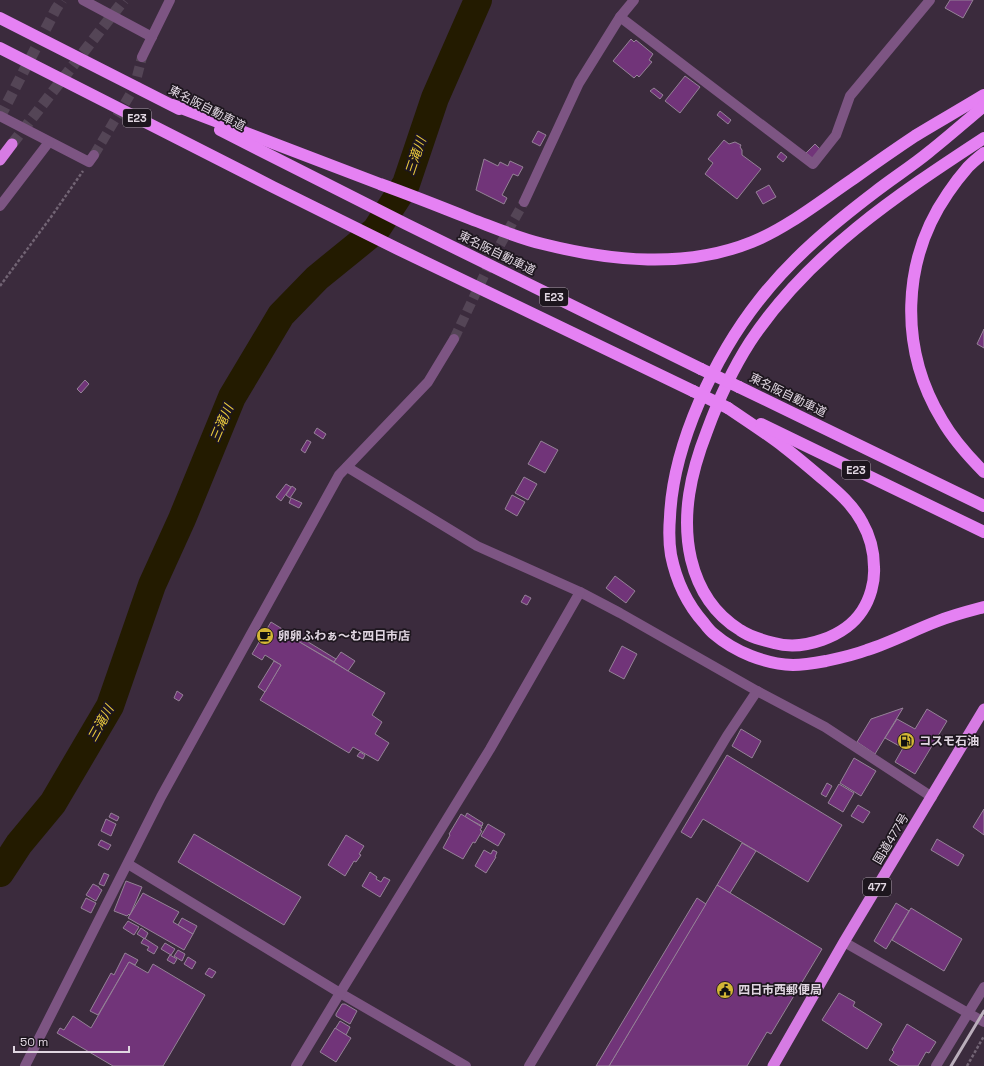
<svg xmlns="http://www.w3.org/2000/svg" width="984" height="1066" viewBox="0 0 984 1066" font-family="'Space Grotesk','Noto Sans JP',sans-serif">
<style>
.lines{fill:none;stroke-linecap:round;stroke-linejoin:round}
.river{stroke:#231b00;stroke-width:28}
.building{fill:#713479;stroke:#958297}
.minor-tunnel{stroke:#544556;stroke-width:10;stroke-dasharray:10 5;stroke-linecap:butt}
.trunk-tunnel{stroke:#544556;stroke-width:11;stroke-dasharray:11 5.5;stroke-linecap:butt}
.path{stroke:#726474;stroke-width:2.5;stroke-dasharray:3 2;stroke-linecap:butt}
.minor{stroke:#7d5583;stroke-width:10}
.trunk{stroke:#d67be3;stroke-width:11}
.motorway{stroke:#e581f3;stroke-width:12}
.rail{stroke:#baaebb;stroke-width:3}
.motorway-bridge{stroke:#e581f3;stroke-width:12}
.labels{text-anchor:middle;stroke-width:3.5;stroke-linejoin:round;paint-order:stroke}
.shield{fill:#1d161e;stroke:#a69ca6;stroke-width:1}
.shield-label{font-size:11px;font-weight:bold;fill:#e0d6e1}
.street-label{font-size:12px;fill:#e0d6e1;stroke:#1d161e}
.poi-label{font-size:12px;font-weight:bold;fill:#e0d6e1;stroke:#1d161e;text-anchor:start}
.water-label{font-size:13px;font-style:italic;fill:#eccc3c;stroke:#1d161e}
</style>
<rect width="100%" height="100%" fill="#3b2b3d"/>
<g class="lines">
<path class="river" d="M 0,873 L 19,844 L 53,803 L 110,706 L 152,585 L 182,519 L 232,397 L 281,315 L 317,278 L 376,230 L 406,184 L 435,98 L 478,0"/>
</g>
<g class="building">
<path d="M 950,0 L 973,0 L 963,18 L 945,8 Z"/>
<path d="M 631,39 L 634,42 L 636,40 L 653,54 L 649,60 L 652,62 L 639,77 L 637,75 L 634,78 L 613,61 Z"/>
<path d="M 685,76 L 700,87 L 680,113 L 665,101 Z"/>
<path d="M 654,88 L 663,95 L 660,99 L 650,91 Z"/>
<path d="M 720,111 L 731,120 L 728,124 L 717,115 Z"/>
<path d="M 538,131 L 546,135 L 540,146 L 532,142 Z"/>
<path d="M 724,140 L 729,144 L 735,142 L 741,145 L 740,147 L 742,150 L 742,155 L 761,169 L 737,199 L 705,174 L 713,163 L 708,159 Z"/>
<path d="M 815,144 L 822,151 L 814,160 L 806,153 Z"/>
<path d="M 781,152 L 787,157 L 783,162 L 777,157 Z"/>
<path d="M 484,159 L 498,166 L 500,162 L 508,166 L 510,161 L 523,167 L 518,176 L 513,174 L 502,195 L 507,198 L 504,204 L 476,190 Z"/>
<path d="M 769,185 L 776,197 L 763,204 L 756,192 Z"/>
<path d="M 984,329 L 984,348 L 977,344 Z"/>
<path d="M 85,380 L 89,384 L 81,393 L 77,389 Z"/>
<path d="M 317,428 L 326,434 L 323,439 L 314,433 Z"/>
<path d="M 307,440 L 311,442 L 305,453 L 301,450 Z"/>
<path d="M 541,441 L 558,450 L 545,473 L 528,464 Z"/>
<path d="M 524,477 L 537,484 L 528,500 L 515,493 Z"/>
<path d="M 286,484 L 291,487 L 281,501 L 276,497 Z"/>
<path d="M 292,486 L 296,489 L 290,498 L 286,495 Z"/>
<path d="M 512,495 L 525,502 L 517,516 L 505,509 Z"/>
<path d="M 291,498 L 302,503 L 299,508 L 289,503 Z"/>
<path d="M 615,576 L 635,591 L 626,603 L 606,588 Z"/>
<path d="M 525,595 L 531,598 L 527,605 L 521,602 Z"/>
<path d="M 271,622 L 297,638 L 296,640 L 298,641 L 385,693 L 372,715 L 382,722 L 375,734 L 389,743 L 378,761 L 353,747 L 349,753 L 260,700 L 281,665 L 265,655 L 262,660 L 252,654 Z"/>
<path d="M 300,637 L 336,659 L 334,662 L 298,641 Z"/>
<path d="M 622,646 L 637,654 L 624,679 L 609,671 Z"/>
<path d="M 341,652 L 355,661 L 348,671 L 334,662 Z"/>
<path d="M 274,661 L 281,665 L 265,692 L 258,687 Z"/>
<path d="M 177,691 L 183,695 L 179,701 L 174,698 Z"/>
<path d="M 903,708 L 875,754 L 857,742 L 871,719 Z"/>
<path d="M 927,709 L 947,721 L 915,774 L 895,762 L 903,748 L 885,738 L 897,719 L 915,729 Z"/>
<path d="M 741,729 L 761,741 L 752,758 L 732,746 Z"/>
<path d="M 360,752 L 365,755 L 363,759 L 357,756 Z"/>
<path d="M 727,755 L 842,825 L 808,882 L 703,819 L 691,838 L 681,832 Z"/>
<path d="M 854,758 L 876,771 L 861,796 L 840,783 Z"/>
<path d="M 827,783 L 832,786 L 826,797 L 821,794 Z"/>
<path d="M 839,784 L 854,793 L 843,812 L 828,803 Z"/>
<path d="M 858,805 L 870,812 L 863,823 L 851,816 Z"/>
<path d="M 984,809 L 984,835 L 973,827 Z"/>
<path d="M 111,813 L 119,817 L 117,821 L 109,817 Z"/>
<path d="M 467,813 L 483,823 L 482,826 L 465,817 Z"/>
<path d="M 461,814 L 482,827 L 480,830 L 482,831 L 475,843 L 473,842 L 463,859 L 443,848 L 450,835 L 449,834 Z"/>
<path d="M 106,819 L 116,824 L 111,836 L 101,831 Z"/>
<path d="M 488,824 L 505,834 L 498,846 L 481,836 Z"/>
<path d="M 194,834 L 301,897 L 284,925 L 178,862 Z"/>
<path d="M 346,835 L 364,846 L 359,854 L 361,855 L 356,862 L 354,861 L 345,876 L 328,865 Z"/>
<path d="M 937,839 L 964,855 L 958,866 L 931,850 Z"/>
<path d="M 101,840 L 111,845 L 108,850 L 98,845 Z"/>
<path d="M 742,843 L 756,851 L 730,893 L 717,885 Z"/>
<path d="M 484,850 L 491,854 L 493,850 L 497,852 L 495,857 L 496,857 L 486,873 L 475,866 Z"/>
<path d="M 370,872 L 377,877 L 376,879 L 381,882 L 384,877 L 390,880 L 380,897 L 362,886 Z"/>
<path d="M 104,873 L 109,875 L 104,886 L 99,884 Z"/>
<path d="M 126,881 L 142,887 L 130,915 L 129,914 L 127,916 L 114,911 Z"/>
<path d="M 93,884 L 99,887 L 99,888 L 102,890 L 96,901 L 86,895 Z"/>
<path d="M 717,885 L 822,949 L 771,1034 L 767,1032 L 747,1066 L 609,1066 Z"/>
<path d="M 143,893 L 179,912 L 173,922 L 193,934 L 184,950 L 128,918 Z"/>
<path d="M 86,898 L 96,903 L 91,913 L 81,908 Z"/>
<path d="M 697,898 L 706,904 L 609,1066 L 596,1066 Z"/>
<path d="M 896,903 L 909,911 L 886,949 L 874,941 Z"/>
<path d="M 911,908 L 962,939 L 944,971 L 892,940 Z"/>
<path d="M 182,918 L 197,926 L 193,934 L 178,925 Z"/>
<path d="M 128,921 L 139,927 L 134,935 L 123,928 Z"/>
<path d="M 141,928 L 148,933 L 145,939 L 137,934 Z"/>
<path d="M 144,938 L 158,947 L 154,954 L 147,950 L 149,947 L 141,943 Z"/>
<path d="M 165,943 L 175,949 L 171,955 L 161,949 Z"/>
<path d="M 178,950 L 185,954 L 182,961 L 174,956 Z"/>
<path d="M 125,953 L 138,960 L 135,965 L 129,962 L 98,1015 L 90,1011 L 111,973 L 114,975 Z"/>
<path d="M 170,955 L 177,959 L 174,964 L 167,960 Z"/>
<path d="M 188,957 L 196,962 L 192,969 L 184,964 Z"/>
<path d="M 129,962 L 148,973 L 153,964 L 205,995 L 163,1066 L 113,1066 L 57,1033 L 60,1028 L 64,1030 L 73,1016 L 91,1028 Z"/>
<path d="M 209,968 L 216,972 L 212,978 L 205,974 Z"/>
<path d="M 839,993 L 855,1002 L 853,1006 L 882,1024 L 867,1049 L 822,1020 Z"/>
<path d="M 342,1004 L 345,1004 L 357,1011 L 350,1024 L 336,1016 L 336,1014 Z"/>
<path d="M 340,1021 L 350,1027 L 346,1035 L 335,1029 Z"/>
<path d="M 907,1024 L 936,1042 L 929,1053 L 926,1052 L 918,1066 L 899,1066 L 889,1060 L 894,1052 L 892,1050 Z"/>
<path d="M 335,1028 L 351,1038 L 336,1062 L 320,1052 Z"/>
</g>
<g class="lines">
<g class="minor-tunnel">
<path d="M 94,155 L 134,88 L 142,57"/>
<path d="M 454,339 L 490,263 L 524,202"/>
</g>
<g class="trunk-tunnel">
<path d="M 0,117 L 56,9 L 62,0"/>
<path d="M 12,144 L 124,0"/>
</g>
<g class="path">
<path d="M 0,286 L 51,217 L 83,171"/>
<path d="M 967,1066 L 984,1036"/>
</g>
<g class="minor">
<path d="M 83,0 L 152,37"/>
<path d="M 620,17 L 813,164 L 836,135 L 850,96 L 930,0"/>
<path d="M 142,57 L 170,0"/>
<path d="M 0,116 L 89,162 L 94,155"/>
<path d="M 524,202 L 579,83 L 620,17 L 634,0"/>
<path d="M 0,206 L 49,142"/>
<path d="M 347,467 L 477,546 L 580,592 L 620,613 L 757,691 L 825,727 L 932,797"/>
<path d="M 128,864 L 340,993 L 466,1066"/>
<path d="M 844,942 L 968,1013 L 984,1022"/>
<path d="M 25,1066 L 161,797 L 339,475 L 428,382 L 454,339"/>
<path d="M 296,1066 L 340,993 L 490,749 L 580,592"/>
<path d="M 529,1066 L 727,736 L 757,691"/>
<path d="M 936,1066 L 984,987"/>
</g>
<g class="trunk">
<path d="M 0,160 L 12,144"/>
<path d="M 773,1066 L 844,942 L 984,709"/>
</g>
<g class="motorway">
<path d="M 0,18 L 179,109"/>
<path d="M 0,48 L 273,187 L 398,249 L 693,391"/>
<path d="M 173,105 C 242,131 311,157 380,184 C 411,195 441,207 471,219 C 495,228 518,238 543,244 C 611,261 685,269 752,242 C 787,228 822,200 853,179 C 874,164 894,150 915,136 C 938,122 961,109 984,95"/>
<path d="M 984,106 C 966,121 948,137 929,152 C 912,166 893,178 875,192 C 833,224 793,257 760,299 C 715,356 673,444 670,517 C 669,529 669,543 671,555 C 676,580 687,604 704,623 C 707,627 710,631 714,634 C 735,652 765,664 793,665 C 803,665 815,663 826,661 C 840,658 854,655 867,650 C 892,642 914,630 938,621 C 953,615 969,611 984,607"/>
<path d="M 220,130 L 406,224 L 701,369"/>
<path d="M 984,153 C 979,157 973,162 968,167 C 961,175 954,184 948,193 C 901,261 899,349 942,420 C 953,439 968,456 984,472"/>
<path d="M 739,387 L 984,506"/>
<path d="M 728,408 C 747,421 766,433 784,447 C 797,457 811,469 824,480 C 838,492 853,505 862,522 C 870,536 874,551 874,567 C 875,582 870,599 862,611 C 845,637 803,651 774,643 C 762,640 750,637 740,630 C 714,614 698,588 691,559 C 681,515 691,472 707,431 C 718,401 732,370 750,342 C 808,254 897,195 984,138"/>
<path d="M 761,424 L 984,532"/>
</g>
<path class="rail" d="M 951,1066 L 984,1011"/>
<g class="motorway-bridge">
<path d="M 701,369 L 739,387"/>
<path d="M 693,391 L 728,408"/>
</g>
</g>
<defs>
<g id="cafe-disc" transform="scale(0.9)"><circle r="9.5" fill="#d3b635" stroke="#1d161e"/><path d="M-5.5-4.5H6V0H3Q3 3.5 0 3.5H-2.5Q-5.5 3.5-5.5 0ZM3-3.2v2h1.7v-2ZM-6 4.5H4V6H-6Z" fill="#111"/></g>
<g id="fuel-disc" transform="scale(0.9)"><circle r="9.5" fill="#d3b635" stroke="#1d161e"/><path d="M-5.5-6h7V0h2V4h1.3V-2.5L3-4.5l.8-.8L6-3V5H2.5V1h-1V6h-7ZM-4.2-4.7v3.2H.2V-4.7Z" fill="#111"/></g>
<g id="civic-disc" transform="scale(0.9)"><circle r="9.5" fill="#d3b635" stroke="#1d161e"/><path d="M-.6-6.5H3V-4.5H.6V-3L4-1V1h2V6H-6V1h2V-1L-.6-3ZM-1.2 2.5V6h2.4V2.5Z" fill="#111"/></g>
</defs>
<g fill-rule="evenodd">
<use href="#cafe-disc" x="265" y="636"/>
<use href="#fuel-disc" x="906" y="741"/>
<use href="#civic-disc" x="725" y="990"/>
</g>
<g class="labels">
<g class="shield">
<rect x="123" y="109" width="28" height="18" rx="3"/>
<rect x="540" y="288" width="28" height="18" rx="3"/>
<rect x="842" y="461" width="28" height="18" rx="3"/>
<rect x="863" y="878" width="28" height="18" rx="3"/>
</g>
<g class="shield-label">
<text x="137" y="122">E23</text>
<text x="554" y="301">E23</text>
<text x="856" y="474">E23</text>
<text x="877" y="891">477</text>
</g>
<g class="street-label">
<text transform="translate(207 108) rotate(27)" y="4">東名阪自動車道</text>
<text transform="translate(497 253) rotate(26)" y="4">東名阪自動車道</text>
<text transform="translate(788 395) rotate(26)" y="4">東名阪自動車道</text>
<text transform="translate(891 839) rotate(-59)" y="4">国道477号</text>
</g>
<g class="poi-label">
<text x="278" y="640">卵卵ふわぁ～む四日市店</text>
<text x="919" y="745">コスモ石油</text>
<text x="738" y="994">四日市西郵便局</text>
</g>
<g class="water-label">
<text transform="translate(415 156) rotate(-71)" y="5">三滝川</text>
<text transform="translate(221 423) rotate(-67)" y="5">三滝川</text>
<text transform="translate(100 723) rotate(-61)" y="5">三滝川</text>
</g>
</g>
<path d="M14 1046v6h115v-6" fill="none" stroke="#e0d6e1" stroke-width="2"/>
<text x="20" y="1046" font-size="12" fill="#e0d6e1" stroke="#1d161e" stroke-width="3" paint-order="stroke">50 m</text>
</svg>
